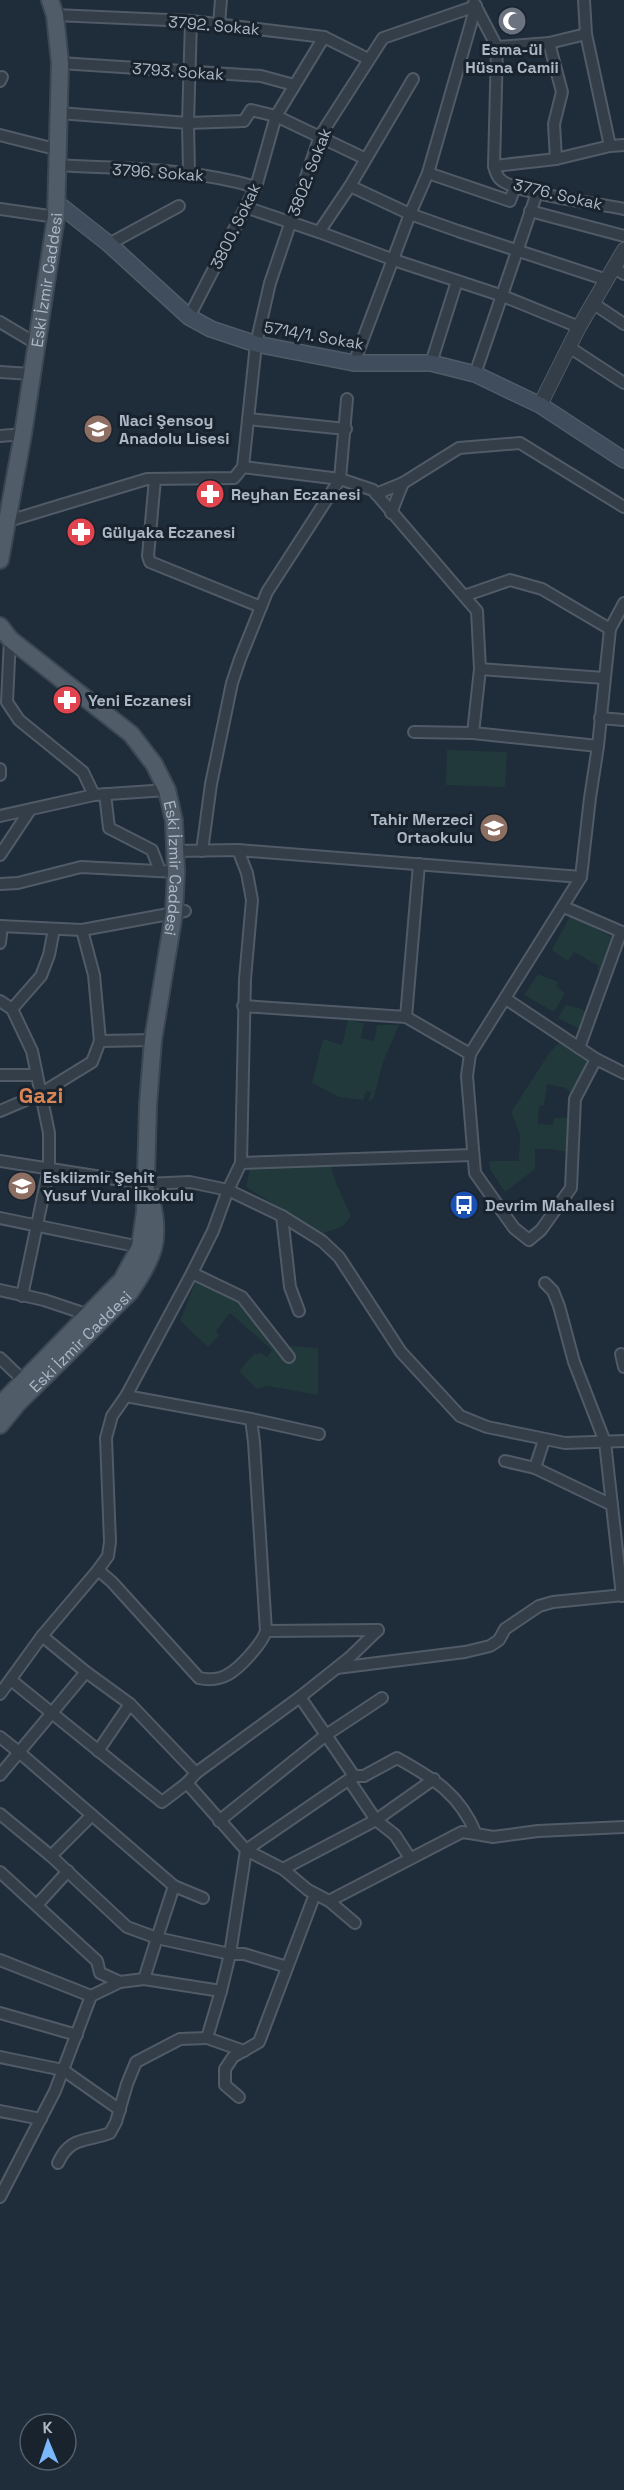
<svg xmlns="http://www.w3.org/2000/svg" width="624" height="2490" viewBox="0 0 624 2490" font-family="'Space Grotesk',sans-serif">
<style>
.green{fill:#21393a}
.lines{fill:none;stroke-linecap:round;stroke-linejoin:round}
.minor-casing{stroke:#505b67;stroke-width:14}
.tertiary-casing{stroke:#505b67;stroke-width:16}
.secondary-casing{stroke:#505b67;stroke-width:18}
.primary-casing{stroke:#3c4752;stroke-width:20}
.minor{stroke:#333e49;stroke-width:10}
.tertiary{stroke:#333e49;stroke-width:14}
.secondary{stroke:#404d5c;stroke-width:15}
.primary{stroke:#505d69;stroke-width:16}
.labels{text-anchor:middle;stroke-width:6;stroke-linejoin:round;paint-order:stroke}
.street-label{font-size:16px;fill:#adb8c6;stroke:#18232d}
.poi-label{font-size:16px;font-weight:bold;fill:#adb8c6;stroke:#18232d;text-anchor:start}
.district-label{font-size:22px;font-weight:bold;fill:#d98455;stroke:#18232d}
</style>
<rect width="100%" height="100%" fill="#1f2c39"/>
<g class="green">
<path d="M 447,750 L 507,752 L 505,787 L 446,785 Z"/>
<path d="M 570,916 L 618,940 L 606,973 L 597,970 L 599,966 L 574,952 L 568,961 L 552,950 Z"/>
<path d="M 538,974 L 558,982 L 556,986 L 565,993 L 554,1012 L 524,995 Z"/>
<path d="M 566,1005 L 581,1009 L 591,1015 L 585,1032 L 558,1018 Z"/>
<path d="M 348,1020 L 364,1023 L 361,1038 L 374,1041 L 377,1025 L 399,1025 L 383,1062 L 374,1097 L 368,1102 L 371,1092 L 366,1091 L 363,1100 L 339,1097 L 312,1083 L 323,1039 L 342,1045 Z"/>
<path d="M 562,1040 L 596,1059 L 575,1099 L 566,1088 L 547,1084 L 544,1105 L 539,1106 L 538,1124 L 553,1125 L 554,1118 L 574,1117 L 572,1153 L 551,1149 L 535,1149 L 535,1169 L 505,1192 L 490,1169 L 489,1161 L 519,1161 L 520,1134 L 511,1112 L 550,1052 Z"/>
<path d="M 329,1160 L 336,1183 L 351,1216 L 343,1226 L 322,1234 L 246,1187 L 251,1163 Z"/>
<path d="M 198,1275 L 242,1297 L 289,1356 L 290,1346 L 318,1348 L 318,1395 L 267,1386 L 256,1389 L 239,1371 L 254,1354 L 261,1353 L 267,1357 L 272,1350 L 230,1313 L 216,1331 L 219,1335 L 208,1347 L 180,1321 Z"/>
</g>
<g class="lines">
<g class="minor-casing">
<g id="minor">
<path d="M 584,0 L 586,34 L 610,146"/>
<path d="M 474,3 L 497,47 L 494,166 C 495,170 497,176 500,179 C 512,193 602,204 624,209"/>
<path d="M 55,15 L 191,21 L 324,37 L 368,59"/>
<path d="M 191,21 L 188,123 L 244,121 L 251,110 L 276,116 L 364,158"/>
<path d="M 219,24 L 221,0"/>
<path d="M 549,43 L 562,92 L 554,124 L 556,159"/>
<path d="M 497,47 L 549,43 L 586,34"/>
<path d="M 60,63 L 261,76 L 294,85"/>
<path d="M 0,81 L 2,77"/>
<path d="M 59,113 L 188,123 L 189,173"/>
<path d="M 0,135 L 59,150"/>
<path d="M 58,165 C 124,169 192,168 256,187"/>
<path d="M 494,166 L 556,159 L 610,146 L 624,145"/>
<path d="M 428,173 L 510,201 L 515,187"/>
<path d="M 350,186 L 410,214 L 458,231 L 607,280"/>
<path d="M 245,207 L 319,232 L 394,260 L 503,296 L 579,327"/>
<path d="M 0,209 L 56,217"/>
<path d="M 530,211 L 624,236"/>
<path d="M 319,232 L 350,186 L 413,79"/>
<path d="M 109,244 L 179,206"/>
<path d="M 614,268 L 624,274"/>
<path d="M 594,304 L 624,324"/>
<path d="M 189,317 L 256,187 L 276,116 L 324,37"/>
<path d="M 0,322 L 35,343"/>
<path d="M 569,347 L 624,383"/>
<path d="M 354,363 L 410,214 L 428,173 L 476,6"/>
<path d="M 431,363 L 457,281"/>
<path d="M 0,372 L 31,374"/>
<path d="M 475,374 L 537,193"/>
<path d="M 248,419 L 346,429"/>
<path d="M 0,436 L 23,434"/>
<path d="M 243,467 L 340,479 L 347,399"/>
<path d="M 155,479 L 148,556 L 150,562 L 261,607"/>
<path d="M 376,494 L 403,483 L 459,448 L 520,443 L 624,507"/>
<path d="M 391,513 L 403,483"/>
<path d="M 5,522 L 147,479 L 234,478 L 243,467 L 256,344 L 270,283 L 320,136 L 383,38 L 476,6"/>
<path d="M 464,596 L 477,611 L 480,669 L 473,733"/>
<path d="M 10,639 L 7,702 L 19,720 L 83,772 L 94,795"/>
<path d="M 480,669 L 604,678"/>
<path d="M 600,718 L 624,720"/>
<path d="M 414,732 L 473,733 L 598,746"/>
<path d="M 0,769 L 0,775"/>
<path d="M 105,794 L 109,828 L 152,850 L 160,871"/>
<path d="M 0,816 L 94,795 L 167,790"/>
<path d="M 175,851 L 238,850 L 581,877"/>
<path d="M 202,851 L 211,784 L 232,683 L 240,659 L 267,592 L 340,479 L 373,490 L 464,596 L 510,580 L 542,589 L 610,629"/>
<path d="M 0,855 L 30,810"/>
<path d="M 0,884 L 18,883 L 81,867 L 176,872"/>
<path d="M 564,907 L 624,933"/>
<path d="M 0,926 L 82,930 L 185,911"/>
<path d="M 82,930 L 94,975 L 100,1041"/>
<path d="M 0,943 L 2,926"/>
<path d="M 506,999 L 596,1059 L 624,1073"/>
<path d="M 0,1001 L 12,1009 L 32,1051 L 49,1133 L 49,1168 L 22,1296"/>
<path d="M 243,1006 L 406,1017 L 470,1054 L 467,1076 L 475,1173 L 514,1228 L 529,1240 L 541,1230 L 571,1188 L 575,1099 L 596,1059"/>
<path d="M 12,1009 L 41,976 L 49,955 L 54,929"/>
<path d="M 406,1017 L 419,864"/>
<path d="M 579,1048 L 621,932"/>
<path d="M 470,1054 L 581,877 L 590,798 L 598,746 L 610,629 L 624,603"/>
<path d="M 0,1075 L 35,1075"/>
<path d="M 0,1111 L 40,1094 L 92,1062 L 100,1041 L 153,1040"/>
<path d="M 0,1161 L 146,1184 L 190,1182 L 228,1190 L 282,1216 L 322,1241 L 339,1257 L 401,1352 L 460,1416 L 487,1427 L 565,1443 L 624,1441"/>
<path d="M 241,1163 L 472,1155"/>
<path d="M 282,1216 L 290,1287 L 299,1311"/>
<path d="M 0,1218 L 140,1247"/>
<path d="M 192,1273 L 242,1297 L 289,1357"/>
<path d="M 545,1283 L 553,1291 L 559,1306 L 574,1362 L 605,1442 L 622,1596"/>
<path d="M 0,1290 L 44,1300 L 89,1315"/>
<path d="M 621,1354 L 624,1367"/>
<path d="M 0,1358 L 24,1381"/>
<path d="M 126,1396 L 251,1419 L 319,1434"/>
<path d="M 505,1461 L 535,1468 L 612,1505"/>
<path d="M 535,1468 L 544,1440"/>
<path d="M 98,1570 L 112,1582 L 199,1678 C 209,1680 218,1680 227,1675 C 239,1669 262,1644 266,1631 L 254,1442 L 251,1419"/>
<path d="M 266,1631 L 378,1630"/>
<path d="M 42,1636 L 86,1672 L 130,1704 L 196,1773 L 187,1783 L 246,1850 L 283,1869 L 308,1890 L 329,1901 L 355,1923"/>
<path d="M 337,1668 L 465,1652 L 490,1646 L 499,1640 L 505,1629 L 539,1606 L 553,1602 L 624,1595"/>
<path d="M 11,1680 L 162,1802 L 187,1783"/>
<path d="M 0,1694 L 42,1636 L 98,1570 L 108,1556 L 110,1542 L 106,1438 L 112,1416 L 126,1396 L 192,1273 L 213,1231 L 228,1190 L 241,1163 L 245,979 L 252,900 L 247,873 L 238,850"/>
<path d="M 300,1697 L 354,1776"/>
<path d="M 0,1737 L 20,1753 L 174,1886 L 203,1898"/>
<path d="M 98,1751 L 130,1704"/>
<path d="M 196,1773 L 300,1697 L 349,1658 L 378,1630"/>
<path d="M 0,1775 L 86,1672"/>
<path d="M 349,1780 L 376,1820 L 395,1835 L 410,1858"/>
<path d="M 0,1814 L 51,1856 L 127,1927 L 157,1938 L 144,1979"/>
<path d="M 219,1821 L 326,1735 L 382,1698"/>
<path d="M 51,1856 L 92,1815"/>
<path d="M 283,1869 L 376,1820 L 434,1779"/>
<path d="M 0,1872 L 97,1961 L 100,1973 L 120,1982"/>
<path d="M 174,1886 L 157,1938 L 230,1954 L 244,1954 L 287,1967"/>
<path d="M 329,1901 L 462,1832 L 476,1834"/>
<path d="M 37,1905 L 68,1871"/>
<path d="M 0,1960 L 91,1996 L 120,1982 L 144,1979 L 221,1991 L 230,1954 L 246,1850 L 354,1776 L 364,1776 L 397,1758 C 433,1778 460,1794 476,1834 L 493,1837 L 538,1831 L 624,1827"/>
<path d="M 221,1991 L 207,2038 L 244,2051"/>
<path d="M 0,2013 L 77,2035"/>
<path d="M 0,2057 L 63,2070 L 120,2110"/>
<path d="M 239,2097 L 225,2085 L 225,2069 L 233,2057 L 259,2042 L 315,1894"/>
<path d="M 0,2111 L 41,2119"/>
<path d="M 58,2163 C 70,2136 86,2142 110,2133 L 116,2122 L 127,2084 L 136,2062 L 180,2039 L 207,2038"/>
<path d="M 0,2197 L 55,2091 L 91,1996"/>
</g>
</g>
<g class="tertiary-casing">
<path id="tertiary" d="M 540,405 L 579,327 L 624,250"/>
</g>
<g class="secondary-casing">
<path id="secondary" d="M 57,203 L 109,244 L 189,317 L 211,329 L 256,344 L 354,363 L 431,363 L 475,374 L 540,405 L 624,460"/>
</g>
<g class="primary-casing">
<g id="primary">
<path id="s1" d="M 0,560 L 23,434 L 56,217 L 60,63 L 55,15 L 50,0"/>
<path id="s2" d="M 0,626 L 10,639 L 131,734 L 154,764 L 167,790 L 174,821 L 176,872 L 174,913 L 153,1040 L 148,1105 L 145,1212 L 140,1247 L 122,1280 L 0,1405"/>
<path id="s3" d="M 0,1425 L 18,1403 L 130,1292 C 154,1257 162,1238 150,1196"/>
</g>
</g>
<use href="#minor" class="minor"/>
<use href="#tertiary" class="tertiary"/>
<use href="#secondary" class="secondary"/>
<use href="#primary" class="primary"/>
</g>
<defs>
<g id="mosque-disc" transform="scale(1.5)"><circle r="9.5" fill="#6b7280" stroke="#18232d"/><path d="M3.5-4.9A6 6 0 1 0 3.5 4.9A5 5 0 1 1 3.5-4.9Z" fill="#fff"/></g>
<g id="school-disc" transform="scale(1.5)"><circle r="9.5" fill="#8d6e63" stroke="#18232d"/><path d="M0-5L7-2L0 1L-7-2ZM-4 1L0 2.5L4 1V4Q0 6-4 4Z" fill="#fff"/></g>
<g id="pharmacy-disc" transform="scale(1.5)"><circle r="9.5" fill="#e0444e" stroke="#18232d"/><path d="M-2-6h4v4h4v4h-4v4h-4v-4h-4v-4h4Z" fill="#fff"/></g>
<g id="bus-disc" transform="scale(1.5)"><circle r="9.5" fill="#1a4fb4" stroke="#18232d"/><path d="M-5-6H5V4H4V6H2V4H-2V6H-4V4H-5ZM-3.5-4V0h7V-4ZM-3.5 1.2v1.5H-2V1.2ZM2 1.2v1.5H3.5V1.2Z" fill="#fff"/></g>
</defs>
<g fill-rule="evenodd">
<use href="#mosque-disc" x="512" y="21"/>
<use href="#school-disc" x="98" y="429"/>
<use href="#pharmacy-disc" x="210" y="494"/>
<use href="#pharmacy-disc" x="81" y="532"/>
<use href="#pharmacy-disc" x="67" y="700"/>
<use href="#school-disc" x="494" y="828"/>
<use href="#school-disc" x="22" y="1186"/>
<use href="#bus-disc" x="464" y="1205"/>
</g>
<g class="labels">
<g class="street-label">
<text transform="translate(214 25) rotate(5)" y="6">3792. Sokak</text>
<text transform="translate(178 71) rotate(4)" y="6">3793. Sokak</text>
<text transform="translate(158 172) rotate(4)" y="6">3796. Sokak</text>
<text transform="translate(309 172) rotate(-69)" y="6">3802. Sokak</text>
<text transform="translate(558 194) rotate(13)" y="6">3776. Sokak</text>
<text transform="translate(235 226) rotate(-64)" y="6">3800. Sokak</text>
<text dy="6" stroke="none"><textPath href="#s1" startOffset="284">Eski İzmir Caddesi</textPath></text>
<text transform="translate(314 335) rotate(10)" y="6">5714/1. Sokak</text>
<text dy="6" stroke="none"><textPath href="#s2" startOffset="316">Eski İzmir Caddesi</textPath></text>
<text dy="6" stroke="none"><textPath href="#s3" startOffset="116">Eski İzmir Caddesi</textPath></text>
</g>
<g class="poi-label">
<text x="512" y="55" text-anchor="middle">Esma-ül<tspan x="512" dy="18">Hüsna Camii</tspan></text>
<text x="119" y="426">Naci Şensoy<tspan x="119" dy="18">Anadolu Lisesi</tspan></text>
<text x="231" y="500">Reyhan Eczanesi</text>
<text x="102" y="538">Gülyaka Eczanesi</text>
<text x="88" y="706">Yeni Eczanesi</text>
<text x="473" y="825" text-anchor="end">Tahir Merzeci<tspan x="473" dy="18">Ortaokulu</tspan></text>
<text x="43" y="1183">Eskiizmir Şehit<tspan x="43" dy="18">Yusuf Vural İlkokulu</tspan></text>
<text x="485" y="1211">Devrim Mahallesi</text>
</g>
<g class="district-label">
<text x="41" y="1103">Gazi</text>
</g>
</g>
<g transform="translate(48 2442) rotate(358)"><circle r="28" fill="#18232d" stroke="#545f6a" stroke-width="1.5"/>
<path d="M0-4.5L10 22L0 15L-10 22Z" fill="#7ab7fd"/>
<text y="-9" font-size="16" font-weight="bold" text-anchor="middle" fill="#adb8c6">K</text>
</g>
</svg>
